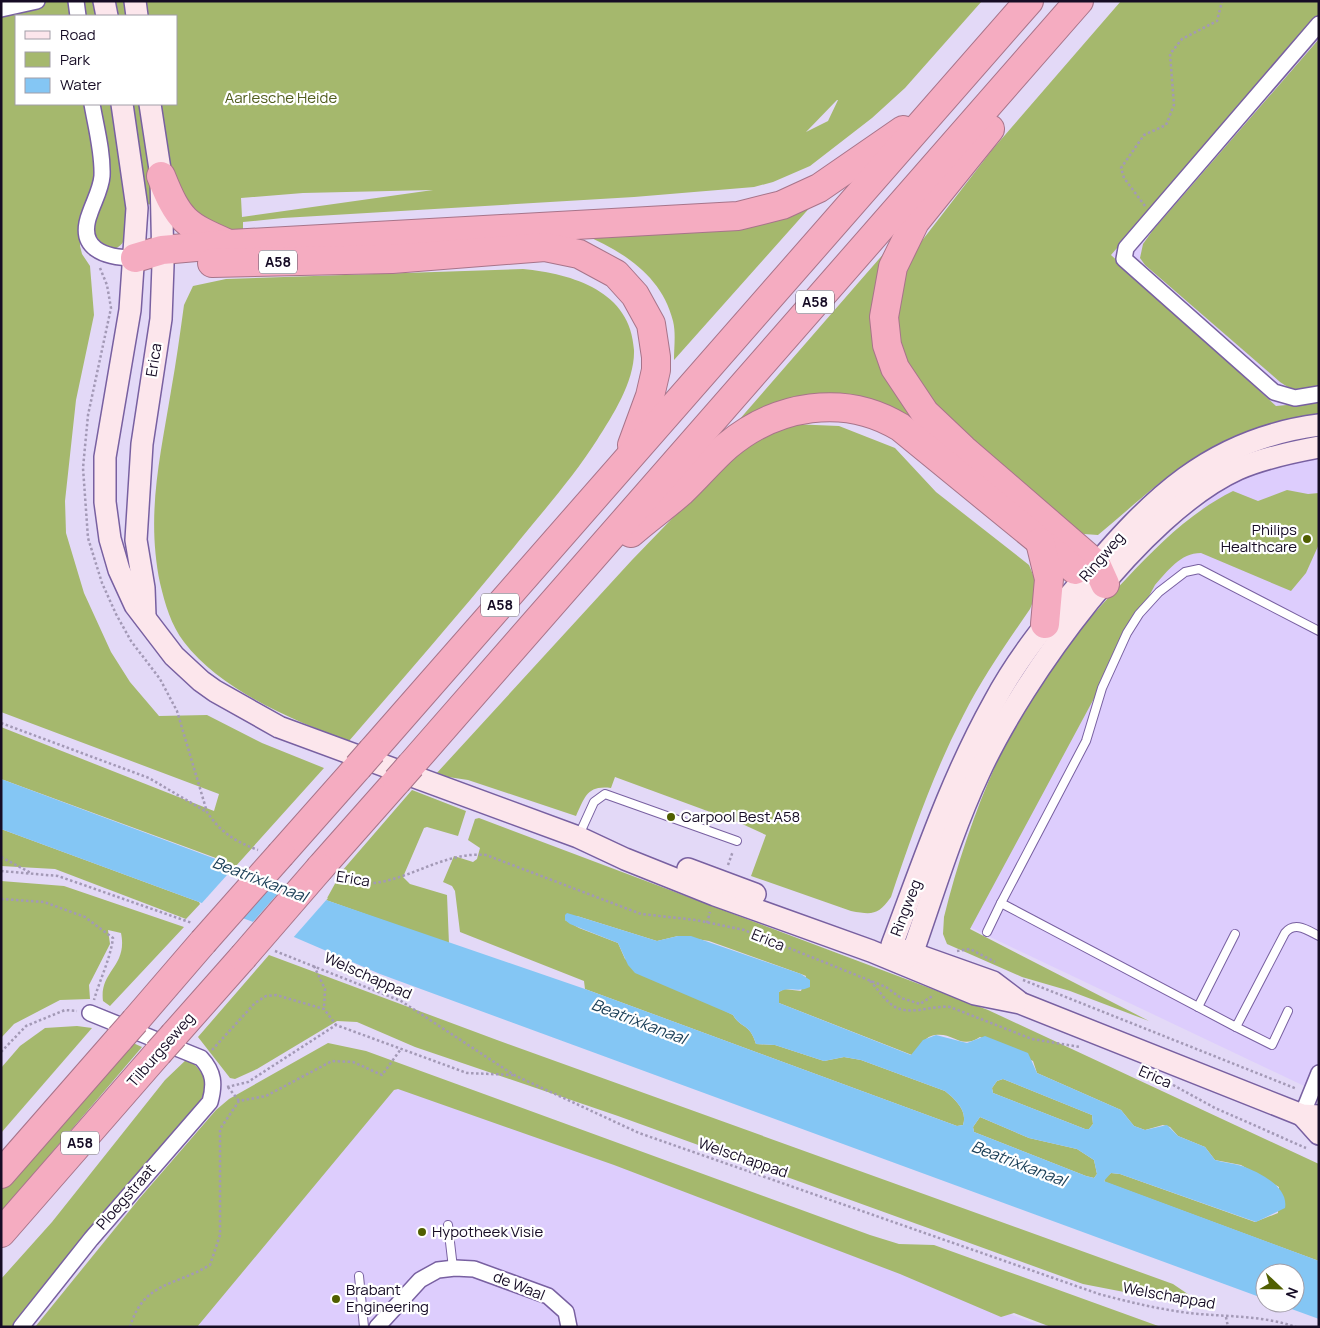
<svg xmlns="http://www.w3.org/2000/svg" width="1320" height="1328" viewBox="0 0 1320 1328" font-family="Manrope,sans-serif">
<style>
.built{fill:#ddcdfd}
.green{fill:#a5b86d;fill-rule:evenodd}
.water{fill:#84c6f4;fill-rule:evenodd}
.pier{fill:#e3d9f7}
.lines{fill:none;stroke-linecap:round;stroke-linejoin:round}
.service-casing{stroke:#7860a1;stroke-width:10}
.minor-casing{stroke:#7860a1;stroke-width:18}
.secondary-casing{stroke:#7860a1;stroke-width:24}
.motorway-casing{stroke:#a7748a;stroke-width:30}
.path{stroke:#a399b6;stroke-width:2.5;stroke-dasharray:2.5 2.5;stroke-linecap:butt}
.service{stroke:#fff;stroke-width:8}
.minor{stroke:#fff;stroke-width:15}
.secondary{stroke:#fce6ec;stroke-width:21}
.motorway{stroke:#f5acc1;stroke-width:28}
.motorway-bridge-casing{stroke:#a7748a;stroke-width:30;stroke-linecap:butt}
.motorway-bridge{stroke:#f5acc1;stroke-width:28}
.poi-dot{fill:#505f01;stroke:#fff;stroke-width:2}
.labels{text-anchor:middle;stroke-width:4.5;stroke-linejoin:round;paint-order:stroke}
.shield{fill:#fff;stroke:#5c5566;stroke-width:1}
.shield-label{font-size:14px;font-weight:bold;fill:#160c25}
.park-label{font-size:15px;fill:#515e1f;stroke:#fff}
.street-label{font-size:15px;fill:#160c25;stroke:#fff}
.poi-label{font-size:15px;fill:#160c25;stroke:#fff;text-anchor:start}
.water-label{font-size:16px;font-style:italic;fill:#1d4159;stroke:#fff}
</style>
<rect width="100%" height="100%" fill="#e3d9f7"/>
<g class="built">
<path d="M 1319,16 L 1319,1093 L 965,925 L 1166,558 L 1276,406 L 1111,255 Z"/>
<path d="M 398,1078 L 1044,1327 L 191,1327 Z"/>
</g>
<g class="green">
<path d="M 1,1 L 982,1 L 905,88 L 872,118 L 810,166 L 773,182 L 754,187 L 634,197 L 283,218 L 243,222 L 243,231 C 215,229 205,219 184,202 L 125,206 C 125,221 132,243 114,249 C 90,240 92,230 100,208 L 86,209 L 81,229 L 80,246 L 82,254 L 90,266 L 94,315 L 76,400 L 65,501 L 66,533 L 84,593 L 111,652 L 130,682 L 159,716 L 207,715 L 262,743 L 324,768 L 235,867 L 224,861 L 1,779 L 1,727 L 214,811 L 219,794 L 1,712 ZM 16,16 L 176,16 L 176,104 L 16,104 ZM 838,100 L 828,121 L 806,132 L 837,100 ZM 433,190 L 242,217 L 241,198 L 303,193 Z"/>
<path d="M 1121,1 L 1319,1 L 1319,16 L 1111,255 L 1276,406 L 1319,402 L 1319,419 C 1298,423 1275,424 1254,430 C 1194,447 1145,496 1098,535 L 1084,534 L 1075,530 L 933,404 L 911,372 L 902,351 L 899,326 L 899,303 L 904,274 L 914,251 L 992,150 Z"/>
<path d="M 1319,39 L 1319,390 C 1303,393 1293,391 1280,382 L 1145,265 L 1140,258 L 1143,244 L 1153,230 Z"/>
<path d="M 813,204 L 674,360 C 674,347 676,333 673,321 C 662,276 623,251 582,234 Z"/>
<path d="M 899,236 L 880,312 L 938,433 L 869,406 L 718,444 Z"/>
<path d="M 523,269 C 573,274 631,291 634,350 C 635,381 613,415 597,440 C 574,476 545,509 518,542 C 463,610 406,675 349,741 C 294,721 220,690 184,642 C 171,625 165,604 160,583 C 146,515 160,458 171,391 C 176,363 180,334 184,305 L 193,286 L 226,279 Z"/>
<path d="M 791,424 L 839,426 L 895,448 L 936,492 L 1029,565 L 1036,582 L 1034,599 L 1030,609 C 1006,644 982,678 963,716 C 933,774 912,835 891,897 C 878,915 873,915 851,911 L 751,876 L 766,835 L 740,823 L 615,777 L 611,788 C 587,785 585,797 576,816 L 468,780 L 435,775 L 632,560 L 719,470 L 756,441 Z"/>
<path d="M 1287,490 L 1308,494 L 1319,493 L 1319,544 L 1306,573 L 1291,591 L 1201,553 C 1180,553 1168,571 1155,585 L 970,929 L 1149,1021 L 1070,991 L 1022,977 L 947,944 L 943,934 L 944,917 C 966,828 1004,727 1061,653 C 1081,627 1103,603 1126,579 C 1158,545 1191,512 1233,491 L 1258,501 Z"/>
<path d="M 412,790 L 466,811 L 458,836 L 427,827 L 424,828 L 403,877 L 410,884 L 447,895 L 449,944 L 326,900 L 342,871 Z"/>
<path d="M 479,818 L 988,1010 L 1319,1164 L 1319,1261 L 1105,1182 L 1104,1179 L 1111,1173 L 1120,1174 L 1255,1222 L 1278,1213 L 1279,1187 L 1241,1165 L 1215,1160 L 1205,1147 L 1178,1136 L 1170,1127 L 1163,1125 L 1145,1130 L 1134,1126 L 1121,1110 L 1037,1073 L 1033,1061 L 980,1037 C 960,1050 954,1032 935,1035 C 922,1037 921,1049 912,1055 L 779,1003 L 779,992 L 784,989 L 801,991 L 806,976 L 801,974 L 709,941 L 678,936 L 657,941 L 577,916 L 565,920 L 579,928 L 618,943 L 625,959 L 733,1015 C 741,1029 750,1023 756,1044 L 775,1045 L 824,1061 L 844,1057 L 861,1060 L 945,1091 C 955,1099 968,1111 963,1125 L 957,1126 L 585,989 L 584,981 L 460,932 L 455,891 L 452,886 L 443,882 L 454,856 L 473,862 L 477,859 L 480,848 L 468,840 L 475,819 Z"/>
<path d="M 1,829 L 199,902 L 200,904 L 186,919 L 55,869 L 1,866 Z"/>
<path d="M 1,881 L 64,886 L 184,927 L 110,1006 L 103,1001 C 99,971 128,967 121,933 L 108,930 L 110,944 L 89,985 L 90,999 L 60,1000 L 14,1024 L 1,1038 Z"/>
<path d="M 269,955 L 497,1040 L 1173,1284 L 1201,1303 L 1155,1298 L 1083,1284 L 618,1116 L 415,1047 L 357,1022 L 337,1021 L 257,1069 L 235,1079 L 230,1078 L 198,1037 Z"/>
<path d="M 77,1026 L 92,1028 L 1,1133 L 1,1068 L 20,1046 L 45,1028 Z"/>
<path d="M 133,1043 L 142,1047 L 1,1212 L 1,1190 Z"/>
<path d="M 328,1043 L 366,1051 L 870,1235 L 899,1244 L 934,1245 L 1161,1327 L 1051,1327 L 1014,1313 L 1001,1317 L 900,1274 L 614,1165 L 398,1089 L 394,1090 L 197,1327 L 35,1327 L 139,1199 L 216,1110 L 229,1099 Z"/>
<path d="M 188,1058 C 209,1078 210,1085 196,1109 L 16,1327 L 1,1327 L 1,1279 L 52,1222 L 165,1080 Z"/>
<path d="M 1003,1079 L 1092,1115 L 1093,1124 L 1089,1129 L 1085,1129 L 993,1093 L 992,1088 L 997,1081 Z"/>
<path d="M 980,1117 L 1029,1138 L 1077,1149 L 1094,1160 L 1097,1174 L 1094,1178 L 1086,1176 L 974,1132 L 973,1127 Z"/>
</g>
<path class="water" d="M 1,779 L 326,900 L 585,989 L 957,1126 L 963,1125 C 968,1111 955,1099 945,1091 L 861,1060 L 844,1057 L 824,1061 L 775,1045 L 756,1044 C 750,1023 741,1029 733,1015 L 635,973 L 628,965 L 618,943 L 570,924 L 565,920 L 565,915 L 567,913 L 577,916 L 657,941 L 678,936 L 691,936 L 801,974 L 810,980 L 810,987 C 798,993 790,986 779,992 L 779,1003 L 911,1055 L 923,1040 L 936,1035 L 967,1043 L 985,1036 L 1028,1053 L 1037,1073 L 1121,1110 L 1134,1126 L 1145,1130 L 1167,1125 L 1178,1136 L 1205,1147 L 1215,1160 C 1224,1163 1233,1163 1242,1166 C 1259,1172 1289,1187 1285,1208 L 1256,1222 L 1120,1174 L 1111,1173 L 1104,1181 L 1319,1261 L 1319,1319 L 1275,1303 L 1295,1303 L 1295,1273 L 1265,1273 L 1265,1299 L 380,974 L 294,937 L 1,829 ZM 1003,1079 L 1092,1115 L 1093,1124 L 1089,1129 L 1085,1129 L 993,1093 L 992,1088 L 997,1081 ZM 980,1117 L 1029,1138 L 1077,1149 L 1094,1160 L 1097,1174 L 1094,1178 L 1086,1176 L 974,1132 L 973,1127 Z"/>
<g class="pier">
<path d="M 236,865 L 276,879 L 241,919 L 201,904 Z"/>
<path d="M 287,883 L 328,898 L 292,939 L 252,923 Z"/>
</g>
<g class="lines">
<g class="service-casing">
<g id="service">
<path d="M 1319,631 L 1199,569 L 1185,572 L 1159,592 L 1139,614 L 1127,633 L 1102,688 L 1086,741 L 1001,903 L 1236,1027 L 1285,933 C 1295,921 1307,930 1319,936"/>
<path d="M 579,835 L 594,802 L 605,794 L 737,841"/>
<path d="M 987,932 L 1001,903"/>
<path d="M 1198,1007 L 1235,934"/>
<path d="M 1236,1027 L 1272,1045 L 1288,1011"/>
<path d="M 448,1225 L 453,1268"/>
<path d="M 359,1276 L 364,1327"/>
</g>
</g>
<g class="minor-casing">
<g id="minor">
<path d="M 76,1 L 78,16"/>
<path d="M 1,9 L 37,1"/>
<path d="M 1319,24 L 1126,248 L 1124,259 L 1274,392 L 1295,398 L 1319,394"/>
<path d="M 92,104 C 96,127 103,153 102,176 C 101,189 94,201 90,213 C 76,249 105,258 135,258"/>
<path d="M 1302,1115 L 1319,1073"/>
<path d="M 21,1327 L 91,1239 L 210,1102 C 215,1084 214,1072 201,1058 L 90,1013"/>
<path d="M 377,1327 L 420,1280 L 438,1270 L 455,1268 L 474,1269 L 548,1296 L 566,1312 L 569,1327"/>
</g>
</g>
<g class="secondary-casing">
<g id="secondary">
<path d="M 104,1 L 107,16"/>
<path d="M 135,1 L 137,16"/>
<path d="M 122,104 L 137,208 L 130,310 L 105,457 L 105,502 L 110,539 L 119,570 L 135,605 L 174,656 L 201,681 L 215,691 L 279,727 L 578,837 L 625,859 L 715,895 L 871,951 L 975,994 L 1020,1003 L 1302,1115 L 1319,1116"/>
<path d="M 145,616 L 144,588 L 136,540 L 142,444 L 161,319 L 163,265 L 161,176 L 150,104"/>
<path d="M 688,869 L 755,894"/>
<path d="M 903,950 L 993,982 L 1018,1001"/>
<path d="M 899,962 L 892,945 C 923,863 951,779 994,702 C 1018,657 1050,618 1083,580 C 1150,500 1210,439 1319,425"/>
<path d="M 899,962 L 912,954 C 933,894 952,831 979,773 C 1023,677 1141,513 1238,469 C 1263,458 1292,452 1319,447"/>
<path d="M 1302,1115 L 1319,1134"/>
</g>
</g>
<g class="motorway-casing">
<g id="motorway">
<path d="M 990,129 L 915,222 L 893,267 L 884,317 L 887,345 L 895,368 L 925,413 L 963,449 L 1096,564 L 1105,584"/>
<path d="M 161,176 C 179,221 185,225 229,244"/>
<path d="M 135,258 L 162,250 L 230,244 L 738,216 L 782,205 L 819,188 L 903,130"/>
<path d="M 212,263 L 392,259 L 545,247 L 579,254 L 616,274 L 635,295 L 651,324 L 656,357 L 656,370 L 650,396 L 632,445"/>
<path d="M 631,533 C 647,519 665,506 681,492 C 697,477 711,460 727,446 C 776,405 844,393 900,427 L 1075,570"/>
<path d="M 1040,542 L 1049,579 L 1045,624"/>
<path d="M 372,751 L 1029,1"/>
<path d="M 411,765 L 1079,1"/>
<path d="M 281,854 L 358,767"/>
<path d="M 320,868 L 397,781"/>
<path d="M 135,1021 L 203,942"/>
<path d="M 174,1035 L 243,957"/>
<path d="M 1,1174 L 120,1038"/>
<path d="M 1,1233 L 158,1053"/>
</g>
</g>
<g class="path">
<path d="M 1145,206 L 1124,178 L 1121,168 L 1144,135 L 1166,125 L 1174,105 L 1170,54 L 1182,39 L 1217,21 L 1222,1"/>
<path d="M 100,268 L 107,285 L 111,308 L 88,415 L 83,468 L 88,538 L 102,583 L 116,614 L 131,641 L 160,679 L 177,711 L 207,812 C 220,832 236,842 258,850"/>
<path d="M 1,723 L 149,778 L 205,811"/>
<path d="M 1,857 L 31,873"/>
<path d="M 728,865 L 733,851"/>
<path d="M 1,871 L 58,876 L 192,923"/>
<path d="M 339,879 C 392,898 434,850 486,855 L 641,914 L 696,920 L 744,930 L 886,987 L 901,998 L 920,1004 L 934,995"/>
<path d="M 1,899 L 44,902 L 85,917 L 113,938 C 110,960 100,979 94,1000"/>
<path d="M 707,923 L 710,912"/>
<path d="M 275,951 L 401,1001 L 514,1075 L 639,1133 L 1099,1294 C 1129,1302 1158,1309 1189,1313 C 1225,1317 1262,1315 1296,1327"/>
<path d="M 957,951 L 970,949 L 995,962"/>
<path d="M 314,966 L 325,989 L 324,1009"/>
<path d="M 1023,980 L 1297,1089"/>
<path d="M 870,981 C 877,988 884,999 892,1005 C 908,1017 931,1005 950,1007 L 1032,1039 L 1080,1047"/>
<path d="M 212,1050 L 255,1003 L 266,996 L 276,995 L 324,1009 L 336,1025"/>
<path d="M 1,1052 L 26,1026 L 65,1010 L 77,1011"/>
<path d="M 1173,1085 L 1215,1108 L 1306,1148"/>
<path d="M 227,1087 L 248,1082 L 336,1025 L 467,1073 L 513,1075"/>
<path d="M 228,1087 L 239,1101"/>
<path d="M 1226,1317 L 1228,1327"/>
<path d="M 130,1327 C 143,1282 175,1286 210,1265 L 220,1235 L 220,1129 L 239,1101 L 266,1096 L 332,1061 L 353,1062 L 382,1075 L 401,1049"/>
</g>
<use href="#service" class="service"/>
<use href="#minor" class="minor"/>
<use href="#secondary" class="secondary"/>
<use href="#motorway" class="motorway"/>
<g class="motorway-bridge-casing">
<g id="motorway-bridge">
<path d="M 358,767 L 372,751"/>
<path d="M 397,781 L 411,765"/>
<path d="M 203,942 L 281,854"/>
<path d="M 243,957 L 320,868"/>
<path d="M 120,1038 L 135,1021"/>
<path d="M 158,1053 L 174,1035"/>
</g>
</g>
<use href="#motorway-bridge" class="motorway-bridge"/>
</g>
<g class="poi-dot">
<circle cx="1307" cy="539" r="5"/>
<circle cx="671" cy="817" r="5"/>
<circle cx="422" cy="1232" r="5"/>
<circle cx="336" cy="1299" r="5"/>
</g>
<g class="labels">
<g class="shield">
<rect x="259" y="250.5" width="38" height="23" rx="4"/>
<rect x="796" y="290.5" width="38" height="23" rx="4"/>
<rect x="481" y="593.5" width="38" height="23" rx="4"/>
<rect x="61" y="1131.5" width="38" height="23" rx="4"/>
</g>
<g class="shield-label">
<text x="278" y="267">A58</text>
<text x="815" y="307">A58</text>
<text x="500" y="610">A58</text>
<text x="80" y="1148">A58</text>
</g>
<g class="park-label">
<text x="281" y="103">Aarlesche Heide</text>
</g>
<g class="street-label">
<text transform="translate(154 360) rotate(-81)" y="5">Erica</text>
<text transform="translate(1102 557) rotate(-49)" y="5">Ringweg</text>
<text transform="translate(353 879) rotate(9)" y="5">Erica</text>
<text transform="translate(906 908) rotate(-69)" y="5">Ringweg</text>
<text transform="translate(768 940) rotate(22)" y="5">Erica</text>
<text transform="translate(368 976) rotate(24)" y="5">Welschappad</text>
<text transform="translate(161 1050) rotate(-49)" y="5">Tilburgseweg</text>
<text transform="translate(1155 1077) rotate(24)" y="5">Erica</text>
<text transform="translate(743 1158) rotate(19)" y="5">Welschappad</text>
<text transform="translate(126 1197) rotate(-49)" y="5">Ploegstraat</text>
<text transform="translate(519 1286) rotate(22)" y="5">de Waal</text>
<text transform="translate(1169 1296) rotate(10)" y="5">Welschappad</text>
</g>
<g class="poi-label">
<text x="1297" y="535" text-anchor="end">Philips<tspan x="1297" dy="17">Healthcare</tspan></text>
<text x="681" y="822">Carpool Best A58</text>
<text x="432" y="1237">Hypotheek Visie</text>
<text x="346" y="1295">Brabant<tspan x="346" dy="17">Engineering</tspan></text>
</g>
<g class="water-label">
<text transform="translate(260 879) rotate(21)" y="6">Beatrixkanaal</text>
<text transform="translate(639 1021) rotate(21)" y="6">Beatrixkanaal</text>
<text transform="translate(1019 1163) rotate(21)" y="6">Beatrixkanaal</text>
</g>
</g>
<rect width="1320" height="1328" fill="none" stroke="#160c25" stroke-width="5"/>
<rect x="15" y="15" width="162" height="90" fill="#ffffff" stroke="#a29ea8"/>
<rect x="25" y="31" width="25" height="8" fill="#fce6ec" stroke="#a29ea8"/>
<text x="60" y="40" font-size="15" fill="#160c25">Road</text>
<rect x="25" y="52" width="25" height="15" fill="#a5b86d" stroke="#a29ea8"/>
<text x="60" y="65" font-size="15" fill="#160c25">Park</text>
<rect x="25" y="78" width="25" height="15" fill="#84c6f4" stroke="#a29ea8"/>
<text x="60" y="90" font-size="15" fill="#160c25">Water</text>
<g transform="translate(1280 1288) rotate(112)"><circle r="24" fill="#ffffff" stroke="#a29ea8"/>
<path d="M0-4L9 19L0 12L-9 19Z" fill="#505f01"/>
<text y="-8" font-size="14" font-weight="bold" text-anchor="middle" fill="#160c25">N</text>
</g>
</svg>
